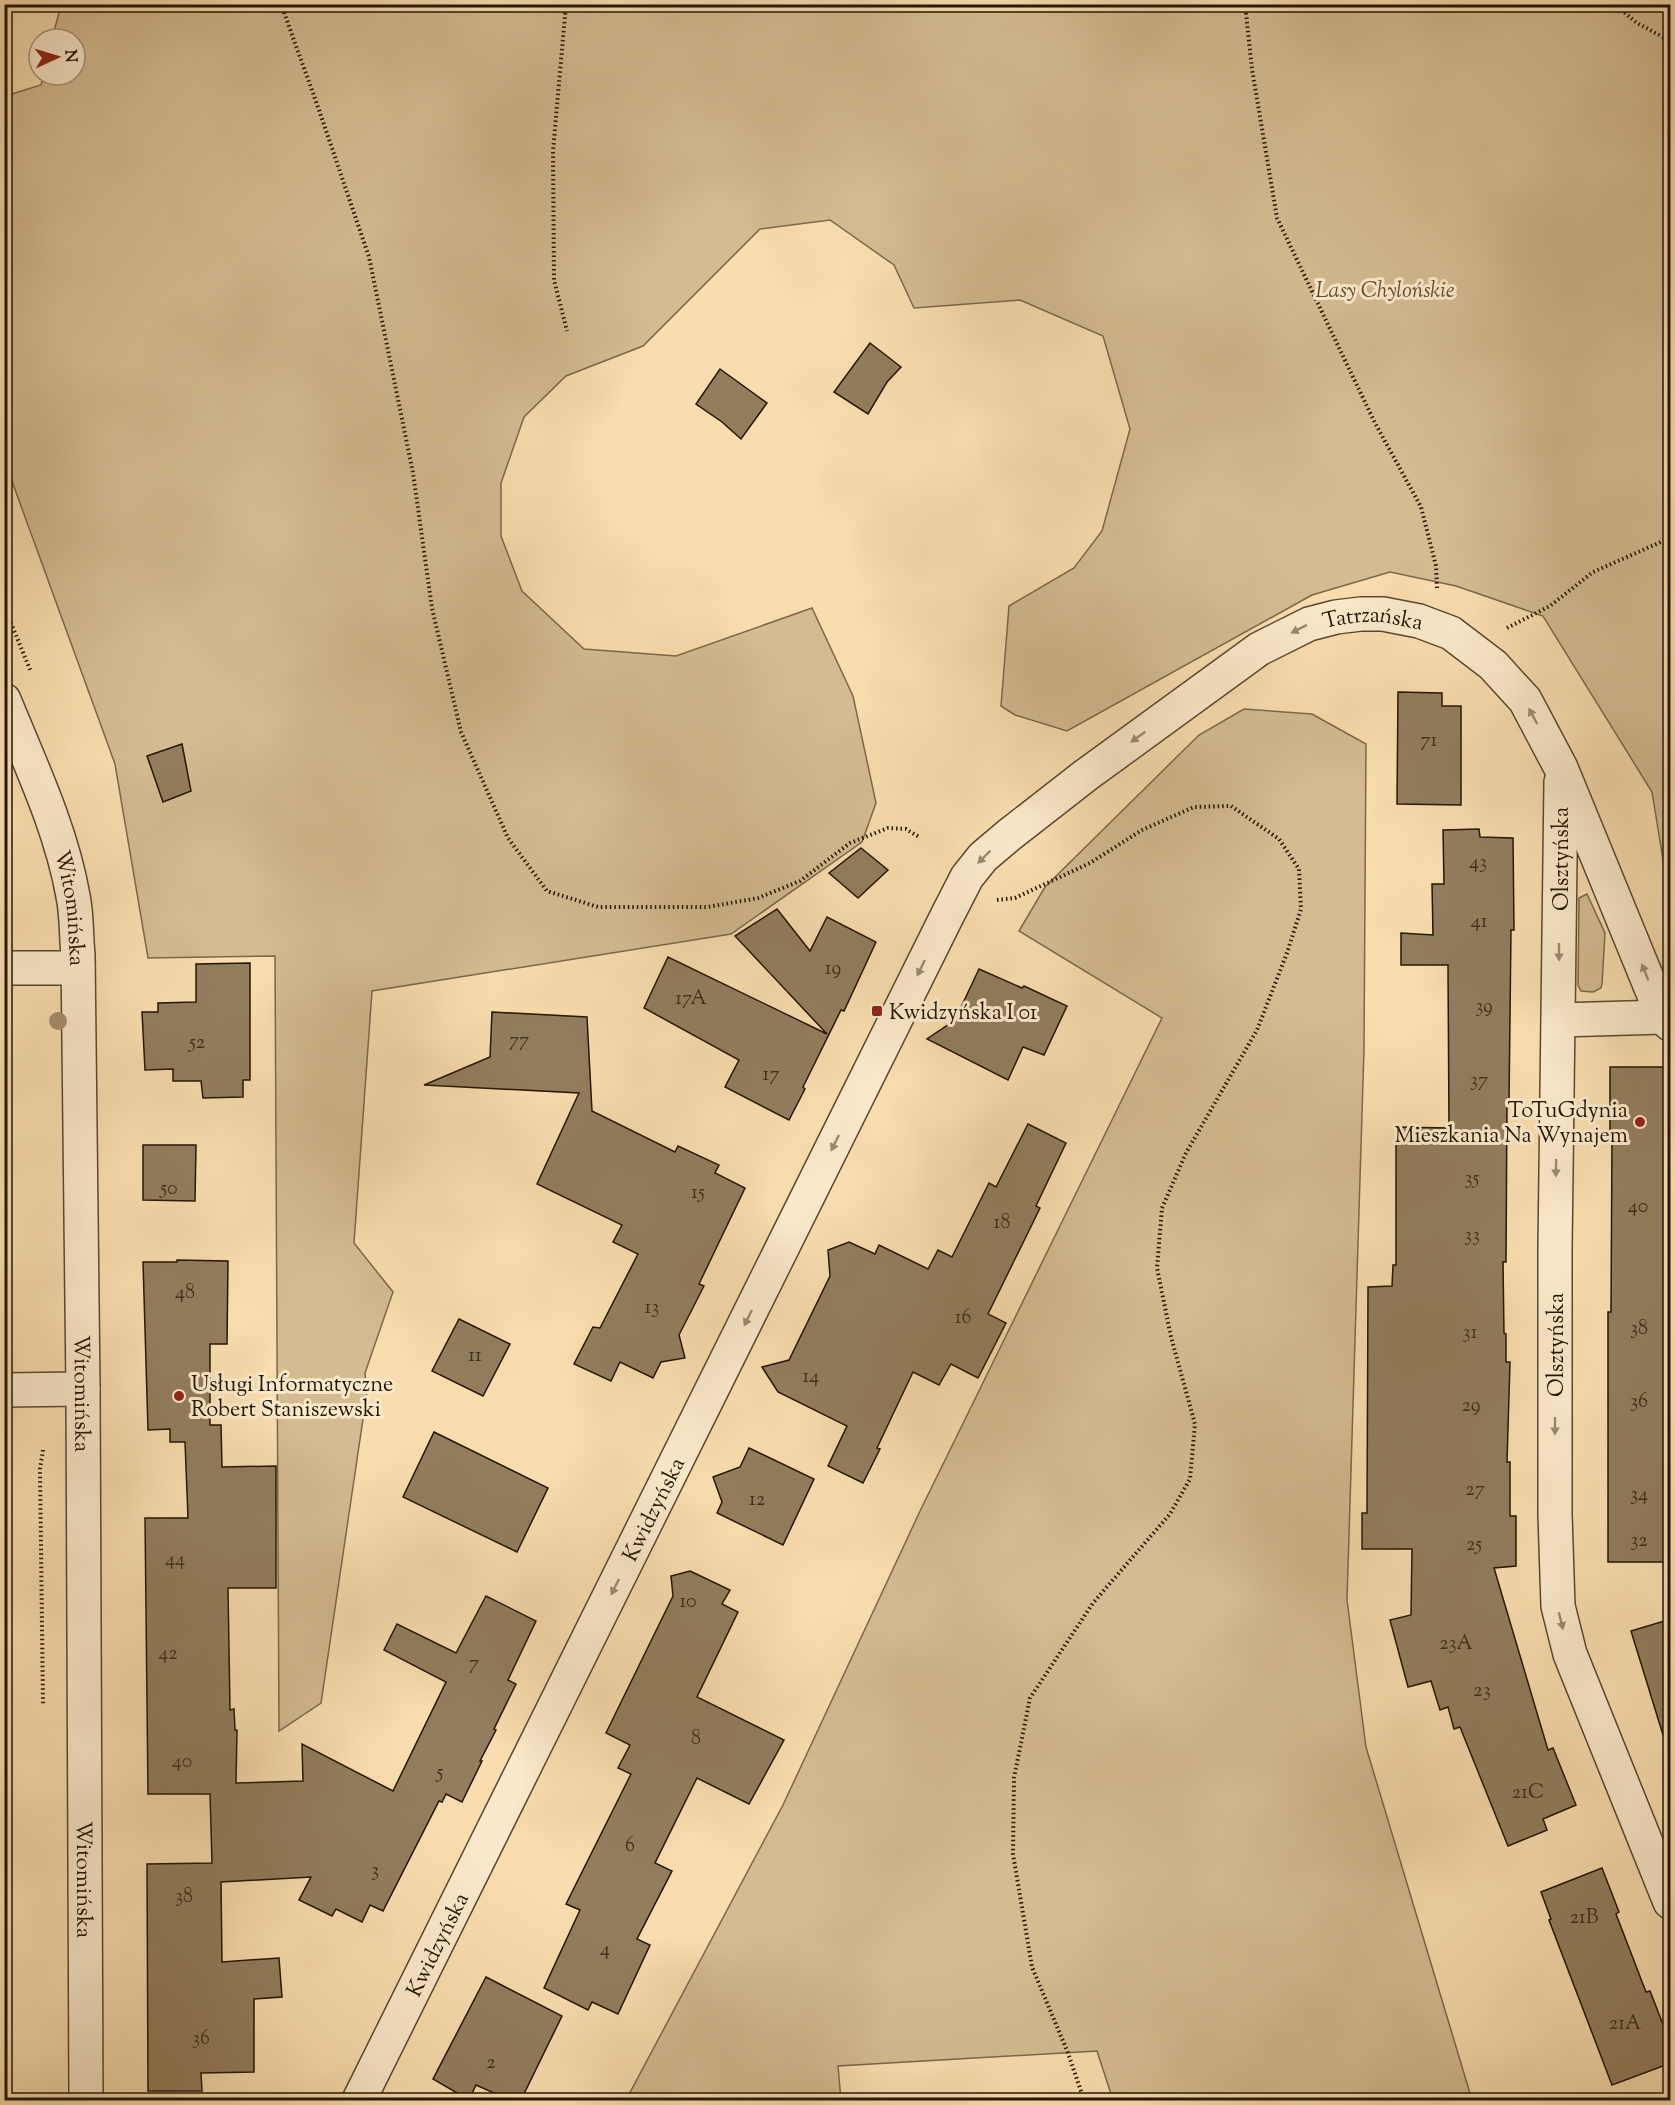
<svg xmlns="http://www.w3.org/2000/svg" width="1675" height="2105" viewBox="0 0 1675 2105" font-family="'Sorts Mill Goudy',serif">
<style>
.green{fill:#d4bb92;stroke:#7b684c;stroke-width:1.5}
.building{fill:#927d5d;stroke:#221605;stroke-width:1.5}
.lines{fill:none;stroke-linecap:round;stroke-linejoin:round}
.minor-casing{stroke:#584830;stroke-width:36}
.path{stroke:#221605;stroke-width:4;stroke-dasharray:1.5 3;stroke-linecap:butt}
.minor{stroke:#fbe9cb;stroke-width:33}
.tree{fill:#a58f6c}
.oneway{fill:#998a72}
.poi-dot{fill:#8f2418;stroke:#fbe9cb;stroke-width:2}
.labels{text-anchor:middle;stroke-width:6;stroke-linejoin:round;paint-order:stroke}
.number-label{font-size:20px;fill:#3e301b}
.park-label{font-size:22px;font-style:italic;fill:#605036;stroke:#fbe9cb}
.street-label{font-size:22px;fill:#221605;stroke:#fbe9cb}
.poi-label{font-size:22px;fill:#221605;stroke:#fbe9cb;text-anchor:start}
</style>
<rect width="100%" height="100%" fill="#f9ddaf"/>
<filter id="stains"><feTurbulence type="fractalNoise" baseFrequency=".00333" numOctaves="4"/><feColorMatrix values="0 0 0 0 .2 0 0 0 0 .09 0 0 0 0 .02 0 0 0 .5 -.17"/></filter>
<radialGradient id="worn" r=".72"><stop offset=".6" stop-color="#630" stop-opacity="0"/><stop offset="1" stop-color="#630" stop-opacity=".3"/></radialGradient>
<g class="green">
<path d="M 61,5 L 1670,5 L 1670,903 L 1652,792 L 1543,616 L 1456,586 L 1390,572 L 1312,595 L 1067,731 L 1015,715 L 1001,706 L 1009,606 L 1074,568 L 1102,531 L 1130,429 L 1103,336 L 1020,300 L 914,308 L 894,265 L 830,220 L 760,229 L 643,346 L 566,376 L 524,417 L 501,483 L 501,536 L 522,591 L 584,649 L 676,656 L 812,608 L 853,696 L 876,803 L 862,842 L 731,934 L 372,991 L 354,1243 L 393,1292 L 365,1373 L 367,1392 L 321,1703 L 279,1731 L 275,956 L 148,958 L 115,764 L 5,462 L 5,96 L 41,85 L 44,75 L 75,75 L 75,39 L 52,39 Z"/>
<path d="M 1244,709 L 1312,714 L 1366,744 L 1364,1049 L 1347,1600 L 1366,1747 L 1472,2100 L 1113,2100 L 1097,2051 L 838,2066 L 841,2100 L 626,2100 L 783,1805 L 921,1509 L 1162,1018 L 1019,931 L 1045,887 L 1199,735 Z"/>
<path d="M 1587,894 L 1605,933 L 1602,984 L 1601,988 L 1593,992 L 1581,991 L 1578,985 L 1579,898 Z"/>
</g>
<g class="building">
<path d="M 870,343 L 901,367 L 887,382 L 868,414 L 834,392 Z"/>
<path d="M 720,369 L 767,403 L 741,439 L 722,422 L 696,404 Z"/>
<path d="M 1398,692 L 1442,693 L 1442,706 L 1461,706 L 1461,805 L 1397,804 Z"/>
<path d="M 182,744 L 191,791 L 163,802 L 147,756 Z"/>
<path d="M 1479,829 L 1480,837 L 1513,838 L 1514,930 L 1511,930 L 1509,1101 L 1507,1101 L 1506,1262 L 1503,1262 L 1504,1333 L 1506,1334 L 1506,1362 L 1510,1362 L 1507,1462 L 1510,1462 L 1510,1516 L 1516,1516 L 1516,1566 L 1494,1568 L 1548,1750 L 1553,1748 L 1576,1805 L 1543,1819 L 1547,1830 L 1508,1846 L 1460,1727 L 1454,1729 L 1448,1707 L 1440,1710 L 1431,1681 L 1408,1687 L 1390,1620 L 1411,1615 L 1412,1549 L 1362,1549 L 1362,1513 L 1367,1513 L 1368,1287 L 1392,1286 L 1393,1265 L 1396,1265 L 1396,1127 L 1449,1128 L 1448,965 L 1401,965 L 1401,933 L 1433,935 L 1432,884 L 1444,884 L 1443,830 Z"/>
<path d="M 861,848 L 888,870 L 858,898 L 829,873 Z"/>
<path d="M 777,909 L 810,951 L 827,917 L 876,942 L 844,1011 L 841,1010 L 803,1087 L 805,1089 L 789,1120 L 725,1087 L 739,1060 L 644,1008 L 668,957 L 827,1034 L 735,936 Z"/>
<path d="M 250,963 L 250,1080 L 243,1080 L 243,1097 L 203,1098 L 201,1081 L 173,1081 L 173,1069 L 145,1070 L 142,1012 L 158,1012 L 158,1003 L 196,1002 L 196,964 Z"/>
<path d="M 979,969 L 1022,988 L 1024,986 L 1067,1006 L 1044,1055 L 1023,1047 L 1008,1080 L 927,1039 L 955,1020 Z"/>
<path d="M 492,1012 L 587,1017 L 592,1111 L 675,1152 L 678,1146 L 719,1165 L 715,1173 L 745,1188 L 699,1284 L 704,1286 L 679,1335 L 685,1358 L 661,1362 L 653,1378 L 620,1362 L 611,1381 L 574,1364 L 593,1327 L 600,1328 L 638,1254 L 613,1242 L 622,1225 L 537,1184 L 579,1093 L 424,1085 L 490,1057 Z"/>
<path d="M 1610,1067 L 1667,1067 L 1667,1106 L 1671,1106 L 1671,1562 L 1608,1562 L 1608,1312 L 1611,1312 L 1612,1138 L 1610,1138 Z"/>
<path d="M 1028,1124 L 1066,1143 L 1036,1206 L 1040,1208 L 988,1314 L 1006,1323 L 978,1378 L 951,1364 L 939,1385 L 913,1372 L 877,1448 L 880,1449 L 863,1483 L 828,1466 L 847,1426 L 778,1392 L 762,1367 L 789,1360 L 830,1276 L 828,1250 L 849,1242 L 875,1254 L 879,1245 L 928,1269 L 938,1250 L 952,1257 L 989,1183 L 996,1187 Z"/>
<path d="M 143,1145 L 196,1145 L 195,1201 L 143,1200 Z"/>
<path d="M 177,1260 L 228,1261 L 227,1344 L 210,1344 L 210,1425 L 221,1425 L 222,1467 L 276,1466 L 276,1588 L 228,1588 L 230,1710 L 234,1709 L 235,1730 L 237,1730 L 236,1783 L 303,1781 L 302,1744 L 393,1791 L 446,1682 L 384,1650 L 397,1624 L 456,1653 L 486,1596 L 536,1621 L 508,1680 L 516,1684 L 494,1729 L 496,1730 L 480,1761 L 482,1761 L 462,1802 L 446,1794 L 442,1802 L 439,1801 L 383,1911 L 370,1905 L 362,1922 L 336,1909 L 332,1916 L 299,1900 L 311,1877 L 221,1882 L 222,1962 L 279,1958 L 282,1997 L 254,1999 L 254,2072 L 201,2073 L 202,2091 L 148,2091 L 147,1864 L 212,1863 L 210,1794 L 148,1794 L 145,1518 L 188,1518 L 185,1442 L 170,1442 L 170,1429 L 148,1430 L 143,1262 L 177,1262 Z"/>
<path d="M 459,1319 L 510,1344 L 483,1396 L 432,1371 Z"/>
<path d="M 434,1432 L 548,1488 L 517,1552 L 403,1497 Z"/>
<path d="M 749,1448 L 814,1479 L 783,1545 L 717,1513 L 722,1502 L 713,1477 L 740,1467 Z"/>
<path d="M 690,1571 L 730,1590 L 722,1604 L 738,1612 L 697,1697 L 784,1740 L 749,1804 L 697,1778 L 655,1863 L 672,1871 L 637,1939 L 650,1945 L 618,2014 L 592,2002 L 588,2010 L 544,1988 L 580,1910 L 566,1904 L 631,1774 L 618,1768 L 630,1745 L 606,1733 L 673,1596 L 671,1576 Z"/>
<path d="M 1671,1619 L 1671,1734 L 1663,1735 L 1631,1631 Z"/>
<path d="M 1602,1868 L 1619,1912 L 1616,1914 L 1646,1992 L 1650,1991 L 1671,2045 L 1671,2063 L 1612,2085 L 1549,1920 L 1551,1919 L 1541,1892 Z"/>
<path d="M 486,1977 L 562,2016 L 521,2100 L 510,2100 L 476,2085 L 469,2100 L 433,2079 Z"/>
</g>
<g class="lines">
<g class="minor-casing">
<g id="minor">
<path id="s1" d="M 4,700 C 30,764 61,828 73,896 C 77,915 76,936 78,955 L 83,1389 L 86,2100"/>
<path d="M 1561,782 L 1555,1249 L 1555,1514 L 1558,1606 L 1570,1654 L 1670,1902"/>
<path d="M 4,968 L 78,968"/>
<path d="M 1559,1020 L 1663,1017"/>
<path d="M 4,1390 L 83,1389"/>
<path id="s2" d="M 359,2100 L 947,916 L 967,877 L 983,857 L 1009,835 L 1086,775 L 1259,649 L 1309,624 L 1336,617 L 1361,614 L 1383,614 L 1419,621 L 1451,633 L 1493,665 L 1525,700 L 1561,768 L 1663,1017 L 1670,1024"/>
</g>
</g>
<g class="path">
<path d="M 281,4 L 319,110 L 369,257 L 413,473 L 432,608 L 461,732 L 508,838 L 547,891 L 598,907 L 708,907 L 758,898 L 800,881 L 850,843 L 888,828 L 906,829 L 919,837"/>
<path d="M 566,4 L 553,151 L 554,280 L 567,331"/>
<path d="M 1245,4 L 1252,69 L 1277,218 L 1375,423 L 1421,507 L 1436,566 L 1437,588"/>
<path d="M 1614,4 L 1637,23 L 1670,41"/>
<path d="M 4,606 L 31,672"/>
<path d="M 1507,628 L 1550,606 L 1593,572 L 1670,538"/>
<path d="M 997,900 L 1015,898 L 1090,863 L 1142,830 L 1194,807 L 1231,806 L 1279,839 L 1299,869 L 1301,909 L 1287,953 L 1257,1030 L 1186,1153 L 1162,1208 L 1157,1268 L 1171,1337 L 1195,1424 L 1190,1479 L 1170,1514 L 1093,1603 L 1030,1698 L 1014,1778 L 1013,1854 L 1032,1967 L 1068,2053 L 1084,2100"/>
<path d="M 43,1450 L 40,1469 L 43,1704"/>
</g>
<use href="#minor" class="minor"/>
</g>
<circle class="tree" cx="58" cy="1021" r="9"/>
<defs><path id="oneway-solid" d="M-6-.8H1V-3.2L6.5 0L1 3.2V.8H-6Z" transform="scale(1.5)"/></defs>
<g class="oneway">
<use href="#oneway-solid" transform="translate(1299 629) rotate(153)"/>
<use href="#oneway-solid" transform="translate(1533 716) rotate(-118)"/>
<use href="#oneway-solid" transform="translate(1138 737) rotate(144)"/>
<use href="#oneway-solid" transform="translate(984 857) rotate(135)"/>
<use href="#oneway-solid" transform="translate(1559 952) rotate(90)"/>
<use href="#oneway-solid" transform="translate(921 968) rotate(116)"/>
<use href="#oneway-solid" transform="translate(1645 972) rotate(-112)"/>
<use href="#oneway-solid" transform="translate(835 1143) rotate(116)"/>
<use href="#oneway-solid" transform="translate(1556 1168) rotate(91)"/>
<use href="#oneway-solid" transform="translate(748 1318) rotate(116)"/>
<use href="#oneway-solid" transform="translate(1555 1426) rotate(90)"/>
<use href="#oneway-solid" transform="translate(615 1587) rotate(116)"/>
<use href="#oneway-solid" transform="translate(1561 1621) rotate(76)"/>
</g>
<g class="poi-dot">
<rect x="871" y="1005" width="12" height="12" rx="3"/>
<circle cx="1640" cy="1122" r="6"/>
<circle cx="179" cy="1396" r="6"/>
</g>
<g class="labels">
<g class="number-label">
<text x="1429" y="746">71</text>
<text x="1478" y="868">43</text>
<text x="1479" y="927">41</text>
<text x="833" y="974">19</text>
<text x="691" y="1004">17A</text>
<text x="1484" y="1012">39</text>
<text x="519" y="1046">77</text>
<text x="197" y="1048">52</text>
<text x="771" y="1080">17</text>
<text x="1479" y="1086">37</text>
<text x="1472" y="1184">35</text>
<text x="169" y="1194">50</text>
<text x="698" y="1198">15</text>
<text x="1638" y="1212">40</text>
<text x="1002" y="1228">18</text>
<text x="1472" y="1241">33</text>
<text x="185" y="1298">48</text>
<text x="652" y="1313">13</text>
<text x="963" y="1323">16</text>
<text x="1639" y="1334">38</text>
<text x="1470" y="1338">31</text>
<text x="475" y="1361">11</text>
<text x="811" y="1382">14</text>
<text x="1639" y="1407">36</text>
<text x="1471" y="1411">29</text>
<text x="1475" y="1495">27</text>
<text x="1639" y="1500">34</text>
<text x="757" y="1505">12</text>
<text x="1639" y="1546">32</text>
<text x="1474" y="1550">25</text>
<text x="175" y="1565">44</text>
<text x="688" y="1607">10</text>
<text x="1456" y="1649">23A</text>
<text x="168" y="1659">42</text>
<text x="474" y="1669">7</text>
<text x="1482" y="1696">23</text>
<text x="696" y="1744">8</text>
<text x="182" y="1767">40</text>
<text x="440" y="1778">5</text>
<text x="1528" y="1798">21C</text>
<text x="630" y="1851">6</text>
<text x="375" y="1876">3</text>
<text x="184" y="1902">38</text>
<text x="1584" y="1923">21B</text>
<text x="605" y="1955">4</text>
<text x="1625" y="2029">21A</text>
<text x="201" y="2044">36</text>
<text x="491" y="2068">2</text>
</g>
<g class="park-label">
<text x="1385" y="297">Lasy Chylońskie</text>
</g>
<g class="street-label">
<text dy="8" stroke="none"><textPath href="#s2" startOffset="1858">Tatrzańska</textPath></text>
<text transform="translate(1560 859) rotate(-90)" y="8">Olsztyńska</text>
<text dy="8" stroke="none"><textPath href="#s1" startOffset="220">Witomińska</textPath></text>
<text transform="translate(1555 1345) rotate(-90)" y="8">Olsztyńska</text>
<text dy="8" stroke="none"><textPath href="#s1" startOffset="706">Witomińska</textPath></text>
<text dy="8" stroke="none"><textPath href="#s2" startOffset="660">Kwidzyńska</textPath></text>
<text dy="8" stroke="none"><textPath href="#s1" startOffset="1192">Witomińska</textPath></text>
<text dy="8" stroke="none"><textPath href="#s2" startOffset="174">Kwidzyńska</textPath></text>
</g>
<g class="poi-label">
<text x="889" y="1019">Kwidzyńska I 01</text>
<text x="1628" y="1117" text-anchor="end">ToTuGdynia<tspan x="1628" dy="25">Mieszkania Na Wynajem</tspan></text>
<text x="191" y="1391">Usługi Informatyczne<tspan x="191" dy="25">Robert Staniszewski</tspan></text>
</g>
</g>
<rect width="1675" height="2105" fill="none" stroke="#f9ddaf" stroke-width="24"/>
<rect x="6" y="6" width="1663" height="2093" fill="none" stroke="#221605" stroke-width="3"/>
<rect x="12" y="12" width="1651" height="2081" fill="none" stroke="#221605" stroke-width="1.5"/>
<g transform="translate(57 57) rotate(86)"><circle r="28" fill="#fbe9cb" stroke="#a4957c" stroke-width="1.5"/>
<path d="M0-4.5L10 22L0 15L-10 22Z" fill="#8f2418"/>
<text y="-9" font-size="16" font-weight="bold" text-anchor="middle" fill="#221605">N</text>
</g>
<rect width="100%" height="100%" filter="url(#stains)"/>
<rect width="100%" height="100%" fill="url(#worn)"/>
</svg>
